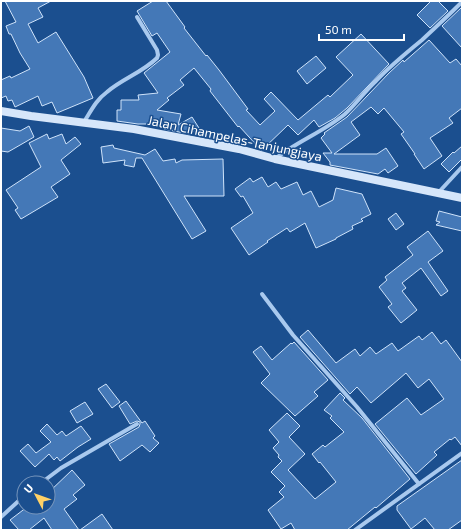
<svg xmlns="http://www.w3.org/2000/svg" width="463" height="531" viewBox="0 0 463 531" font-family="'Exo 2',sans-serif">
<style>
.building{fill:#4478b7;stroke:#cfe3fa}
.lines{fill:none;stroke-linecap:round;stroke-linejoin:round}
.minor{stroke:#a9c9ee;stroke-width:4}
.secondary{stroke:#d6e6fa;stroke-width:8}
.labels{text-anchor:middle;stroke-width:3;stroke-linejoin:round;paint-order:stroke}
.street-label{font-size:13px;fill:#fff;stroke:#1b4f8f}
</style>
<rect width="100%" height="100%" fill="#1b4f8f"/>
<g class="building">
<path d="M 5,1 L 51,1 L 38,8 L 43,17 L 28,24 L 38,43 L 56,32 L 84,77 L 93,98 L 57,113 L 52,102 L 42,106 L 38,96 L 15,107 L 12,100 L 8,101 L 6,96 L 1,98 L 1,80 L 10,76 L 11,78 L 30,69 L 20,53 L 11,34 L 9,34 L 6,26 L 16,22 Z"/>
<path d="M 153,1 L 166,1 L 185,27 L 184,28 L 206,56 L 207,55 L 219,70 L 248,109 L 246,110 L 260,125 L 275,111 L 264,99 L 271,92 L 298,120 L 328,95 L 330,97 L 353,75 L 336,57 L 361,34 L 389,64 L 347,108 L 335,118 L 319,127 L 314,120 L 298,135 L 288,125 L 262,150 L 260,149 L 239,126 L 238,127 L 210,91 L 211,89 L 194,68 L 180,80 L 184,85 L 167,98 L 169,100 L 157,110 L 181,114 L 178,125 L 192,117 L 199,128 L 189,134 L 164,129 L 165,124 L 138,124 L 117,121 L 117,110 L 121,110 L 121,100 L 139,100 L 138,95 L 158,93 L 144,73 L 170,52 L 157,33 L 152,36 L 137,11 Z"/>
<path d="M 431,1 L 438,1 L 448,11 L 430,28 L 417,15 Z"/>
<path d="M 462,7 L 462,48 L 442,26 Z"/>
<path d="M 429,40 L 450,63 L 456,59 L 462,66 L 462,108 L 449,118 L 453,123 L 430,138 L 442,156 L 424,169 L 414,154 L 415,154 L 401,134 L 404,132 L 384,108 L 378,114 L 371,107 L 351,122 L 360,135 L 334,154 L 377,154 L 386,148 L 398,166 L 388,173 L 385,169 L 378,174 L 330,165 L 330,162 L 323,153 L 332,153 L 321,138 L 325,134 L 324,133 L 347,117 L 389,73 L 403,60 L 404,62 Z"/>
<path d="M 316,56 L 326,68 L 307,84 L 297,71 Z"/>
<path d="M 29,126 L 34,137 L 8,152 L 1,151 L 1,128 L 20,131 Z"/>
<path d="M 47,134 L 49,139 L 62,134 L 66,144 L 75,137 L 81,144 L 61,160 L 70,174 L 51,187 L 58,197 L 21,219 L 15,210 L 18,208 L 6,190 L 41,167 L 29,143 Z"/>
<path d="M 113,145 L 114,148 L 145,155 L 155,149 L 163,161 L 175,159 L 176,163 L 182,160 L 223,159 L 224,196 L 184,196 L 206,231 L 192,239 L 142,158 L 136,158 L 134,167 L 124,165 L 125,160 L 103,163 L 101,147 Z"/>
<path d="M 462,146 L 462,159 L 449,172 L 441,164 L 453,152 L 454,153 Z"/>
<path d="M 262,177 L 268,187 L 276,182 L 281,189 L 297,182 L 303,195 L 311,191 L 319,207 L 333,200 L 336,188 L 362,194 L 371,214 L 361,219 L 363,221 L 352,226 L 353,229 L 336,238 L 336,239 L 316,248 L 305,223 L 290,232 L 287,228 L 267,241 L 268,242 L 249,255 L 231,228 L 253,213 L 243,196 L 241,197 L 235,189 L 250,178 L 253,182 Z"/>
<path d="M 439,211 L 462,217 L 462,231 L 436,225 L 440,222 L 436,221 Z"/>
<path d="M 396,213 L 404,224 L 396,230 L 388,219 Z"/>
<path d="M 428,231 L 443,251 L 428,262 L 448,291 L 441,296 L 421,268 L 402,283 L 406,288 L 402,291 L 417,310 L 401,323 L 388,307 L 392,304 L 379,287 L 387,280 L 385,277 L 413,255 L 407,247 Z"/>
<path d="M 308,330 L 336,363 L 355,349 L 360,356 L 370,347 L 376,354 L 392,343 L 398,351 L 419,336 L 422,340 L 432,332 L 441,344 L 446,340 L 462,362 L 462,446 L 455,437 L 451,440 L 450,439 L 434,452 L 437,455 L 416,474 L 375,424 L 407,398 L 421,415 L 444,399 L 429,379 L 418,388 L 406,373 L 371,403 L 357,387 L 350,394 L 300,337 Z"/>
<path d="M 294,342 L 328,380 L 314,392 L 318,396 L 295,416 L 261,383 L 270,374 L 253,352 L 261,346 L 272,360 L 291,343 L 292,344 Z"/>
<path d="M 106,384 L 120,402 L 112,408 L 98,389 Z"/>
<path d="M 340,393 L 345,398 L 343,400 L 362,418 L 410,479 L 376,508 L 375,507 L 347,530 L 295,530 L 291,523 L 281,529 L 268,510 L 284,497 L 279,492 L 285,486 L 271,472 L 282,461 L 278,457 L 279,455 L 273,448 L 279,442 L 269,430 L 287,413 L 300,426 L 289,437 L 305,454 L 288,470 L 315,499 L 336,482 L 320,462 L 319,463 L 312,454 L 323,445 L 325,447 L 344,432 L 330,418 L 332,416 L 324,410 Z"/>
<path d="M 126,401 L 142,423 L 145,421 L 155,436 L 153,438 L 159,443 L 150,452 L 142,445 L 120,461 L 109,444 L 139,427 L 140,424 L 140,422 L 137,421 L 130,424 L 119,406 Z"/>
<path d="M 85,402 L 93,414 L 77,423 L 70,411 Z"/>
<path d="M 47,424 L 57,435 L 62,431 L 66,436 L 81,426 L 91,439 L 78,447 L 60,461 L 57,457 L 54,460 L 49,454 L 35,467 L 20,451 L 28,444 L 36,453 L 51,442 L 40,431 Z"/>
<path d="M 462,460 L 462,520 L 448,530 L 435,530 L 425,518 L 411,529 L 397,510 L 397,506 Z"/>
<path d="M 72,470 L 85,485 L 73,495 L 77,499 L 64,509 L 79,530 L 52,530 L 44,518 L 29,530 L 19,530 L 10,520 L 27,507 L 48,507 L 48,493 Z"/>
<path d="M 102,514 L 113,530 L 80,530 Z"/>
</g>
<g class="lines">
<g class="minor">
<path d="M 84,122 C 91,111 96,100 107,92 C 122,79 143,72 157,58 L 158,55 L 157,50 L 137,17"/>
<path d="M 275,159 C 296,142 323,132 345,114 C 356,104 365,91 376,81 C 390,66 406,53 422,40 C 435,28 449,15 462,2"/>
<path d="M 438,193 L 462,167"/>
<path d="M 262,294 L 293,335 L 357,407 L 419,484"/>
<path d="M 41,483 L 61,468 L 137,424"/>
<path d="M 1,517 L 24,496"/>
<path d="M 355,530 L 462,453"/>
</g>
<path class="secondary" d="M 1,111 L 31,116 L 134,129 L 239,149 L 275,159 L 462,198"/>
</g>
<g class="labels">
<g class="street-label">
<text transform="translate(235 138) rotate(12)" y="5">Jalan Cihampelas-Tanjungjaya</text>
</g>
</g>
<rect width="463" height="531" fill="none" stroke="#ffffff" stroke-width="4"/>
<g transform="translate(36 495) rotate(311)"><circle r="19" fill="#1b4f8f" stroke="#7695bc"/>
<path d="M0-3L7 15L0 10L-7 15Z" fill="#ffd166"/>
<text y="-6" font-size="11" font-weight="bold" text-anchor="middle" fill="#ffffff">U</text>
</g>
<path d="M319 34v6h85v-6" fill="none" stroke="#ffffff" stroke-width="2"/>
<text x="325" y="34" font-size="12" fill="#ffffff" stroke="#1b4f8f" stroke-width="3" paint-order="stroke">50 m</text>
</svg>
